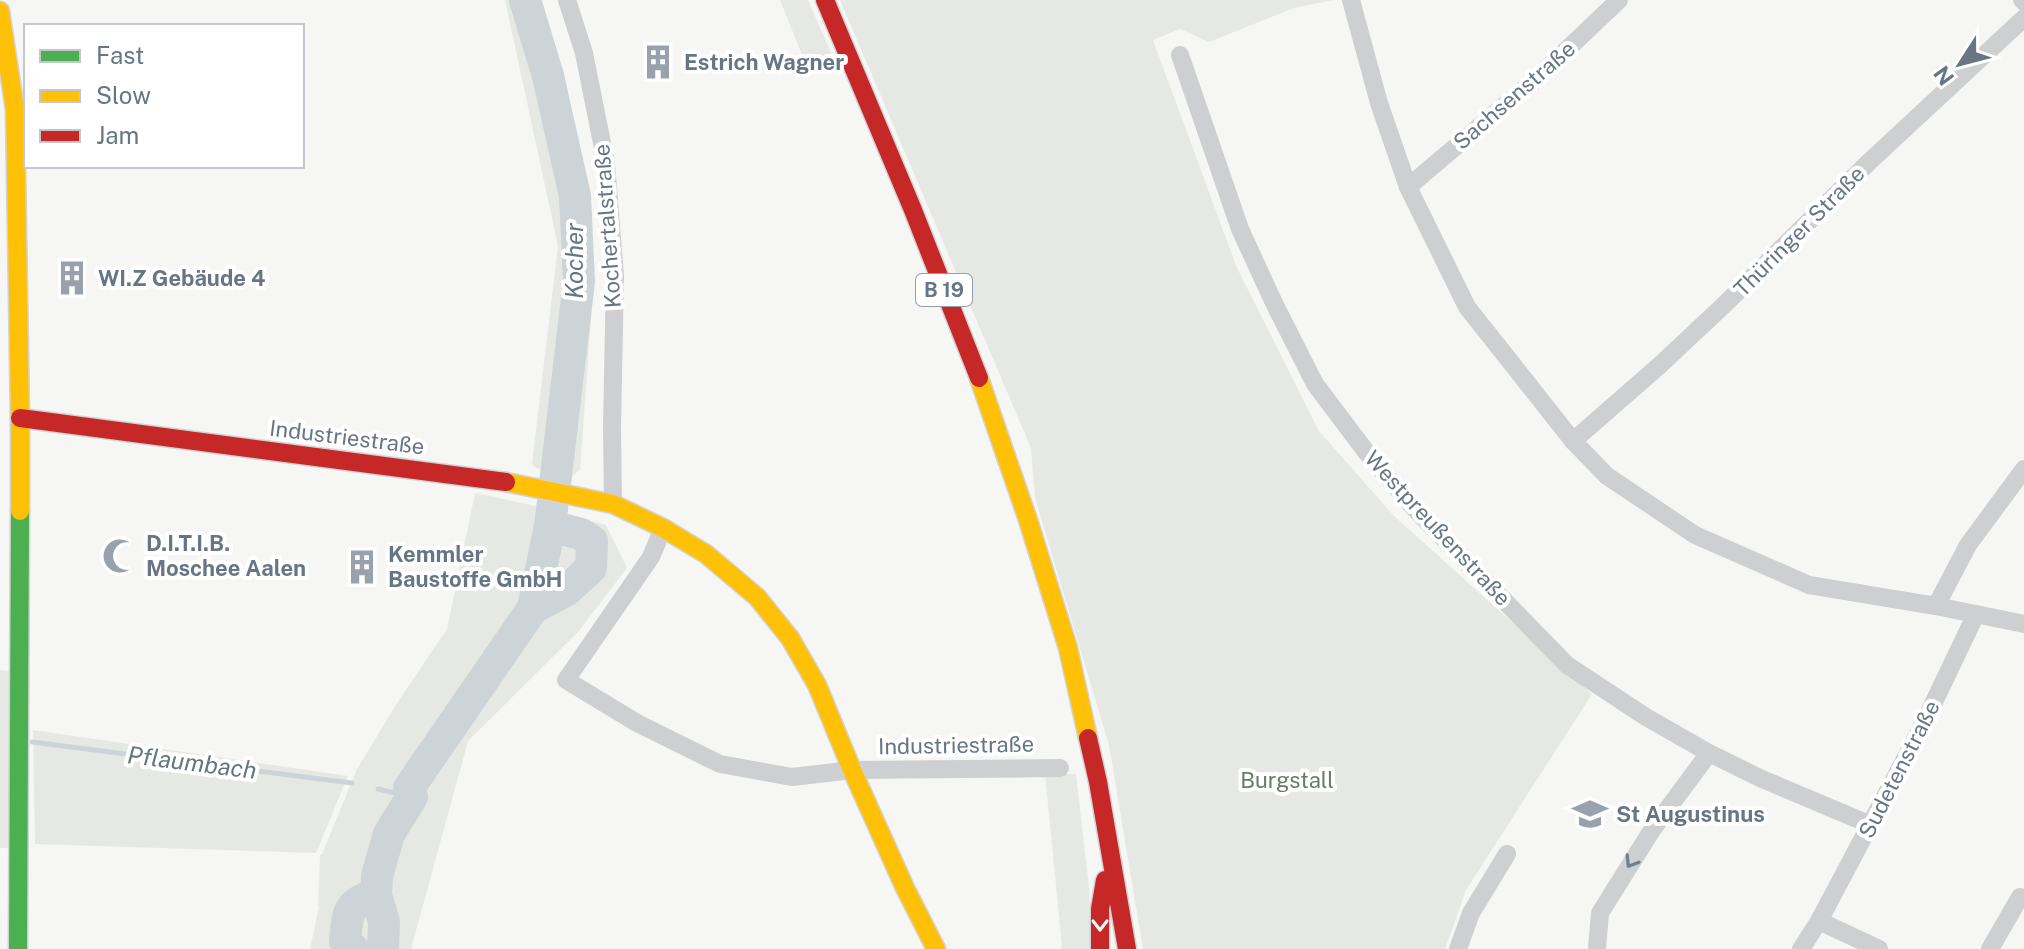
<svg xmlns="http://www.w3.org/2000/svg" width="2024" height="949" viewBox="0 0 2024 949" font-family="'Public Sans',sans-serif">
<style>
.green{fill:#e6e9e3}
.lines{fill:none;stroke-linecap:round;stroke-linejoin:round}
.stream{stroke:#cdd4d8;stroke-width:5}
.river{stroke:#cdd4d8;stroke-width:32}
.fast-casing{stroke:#d2d3d4;stroke-width:21}
.slow-casing{stroke:#d2d3d4;stroke-width:21}
.jam-casing{stroke:#d2d3d4;stroke-width:21}
.street{stroke:#cecfd0;stroke-width:18}
.fast{stroke:#4caf50;stroke-width:18}
.slow{stroke:#ffc107;stroke-width:18}
.jam{stroke:#c62828;stroke-width:18}
.oneway{stroke:#717e8c}
.oneway2{stroke:#f6fbf6}
.labels{text-anchor:middle;stroke-width:8;stroke-linejoin:round;paint-order:stroke}
.shield{fill:#fff;stroke:#959eaa;stroke-width:2}
.shield-label{font-size:20px;font-weight:bold;fill:#677585}
.poi-label{font-size:22px;font-weight:bold;fill:#677585;stroke:#fff;text-anchor:start}
.street-label{font-size:22px;fill:#677585;stroke:#fff}
.park-label{font-size:22px;fill:#687c65;stroke:#fff}
.water-label{font-size:24px;font-style:italic;fill:#637780;stroke:#fff}
</style>
<rect width="100%" height="100%" fill="#f6f6f5"/>
<g class="green">
<path d="M 505,0 L 539,0 L 581,156 L 594,278 L 580,470 L 572,476 L 536,468 L 532,464 L 558,246 Z"/>
<path d="M 780,0 L 808,0 L 832,55 L 807,67 Z"/>
<path d="M 840,0 L 1333,0 L 1294,8 L 1209,42 L 1180,29 L 1153,40 L 1237,268 L 1319,431 L 1394,516 L 1592,694 L 1466,890 L 1445,949 L 1143,949 L 1109,745 L 1035,498 L 1031,448 Z"/>
<path d="M 475,493 L 527,504 L 606,525 L 627,568 L 578,632 L 468,741 L 411,949 L 310,949 L 319,907 L 318,906 L 320,855 L 322,854 L 357,769 L 399,700 L 447,629 Z"/>
<path d="M 0,670 L 11,671 L 12,848 L 0,848 Z"/>
<path d="M 33,730 L 348,776 L 316,853 L 35,844 Z"/>
<path d="M 1045,774 L 1076,774 L 1089,888 L 1091,949 L 1060,949 L 1062,946 Z"/>
</g>
<g class="lines">
<g class="stream">
<path d="M 32,742 L 352,783"/>
<path d="M 378,789 L 412,797"/>
</g>
<g class="river">
<path d="M 533,608 L 567,590 L 591,568 L 592,541 L 581,534 L 550,526"/>
<path d="M 353,949 L 345,941 C 348,914 346,902 376,895"/>
<path d="M 383,949 L 384,922 L 376,895 L 377,876 L 389,834 L 412,797 L 409,788 L 533,608 L 550,526 L 579,281 L 575,196 L 548,76 L 525,0"/>
</g>
<g class="fast-casing">
<path id="fast" d="M 18,949 L 20,511"/>
</g>
<g class="slow-casing">
<g id="slow">
<path d="M 0,11 L 15,110 L 20,418 L 20,511"/>
<path d="M 979,378 L 1028,520 L 1068,648 L 1088,738"/>
<path d="M 506,482 L 613,504 L 663,528 L 706,554 L 757,597 L 790,638 L 817,685 L 852,770 L 905,888 L 936,949"/>
</g>
</g>
<g class="jam-casing">
<g id="jam">
<path d="M 825,0 L 913,210 L 979,378"/>
<path d="M 20,418 L 506,482"/>
<path d="M 1088,738 L 1098,782 L 1127,949"/>
<path d="M 1100,949 L 1100,909 L 1105,880"/>
</g>
</g>
<g class="street">
<path d="M 567,0 L 584,53 L 606,163 L 615,276 L 612,427 L 613,504"/>
<path d="M 1351,0 L 1379,103 L 1408,187 L 1467,307 L 1573,441 L 1607,476 L 1695,535 L 1809,585 L 1936,606 L 2024,624"/>
<path d="M 2022,0 L 2024,2"/>
<path d="M 1180,55 L 1240,229 L 1274,303 L 1315,384 L 1367,453 L 1414,508 L 1567,665 L 1646,717 L 1709,753 L 1762,779 L 1871,825"/>
<path d="M 1408,187 L 1537,78 L 1619,0"/>
<path d="M 1573,441 L 1660,365 L 1725,304 L 1869,162 L 2024,18"/>
<path d="M 663,528 L 651,557 L 566,680 L 637,723 L 720,764 L 792,777 L 852,770 L 1060,768"/>
<path d="M 1936,606 L 1968,545 L 2024,469"/>
<path d="M 1819,921 L 1879,949"/>
<path d="M 1458,949 L 1471,913 L 1507,854"/>
<path d="M 1597,949 L 1600,913 L 1652,830 L 1709,753"/>
<path d="M 1801,949 L 1819,921 L 1923,725 L 1976,614"/>
<path d="M 1990,949 L 2020,897"/>
</g>
<use href="#fast" class="fast"/>
<use href="#slow" class="slow"/>
<use href="#jam" class="jam"/>
</g>
<defs><path id="oneway-chevron" d="M-2-3.5L2.5 0L-2 3.5" fill="none" stroke-width="1.6" stroke-linecap="round" stroke-linejoin="round" transform="scale(2)"/></defs>
<use class="oneway" href="#oneway-chevron" transform="translate(1631 862) rotate(122)"/>
<use class="oneway2" href="#oneway-chevron" transform="translate(1100 925) rotate(90)"/>
<defs>
<g id="building-bare" transform="scale(2.76)"><path d="M-4-6H4V6H1V3H-1V6H-4ZM-2.5-4.3h1.7v1.8h-1.7ZM.8-4.3h1.7v1.8H.8ZM-2.5-1h1.7V.8h-1.7ZM.8-1h1.7V.8H.8Z" fill="#99a2ac" stroke="#fff" stroke-width="2.5" paint-order="stroke"/></g>
<g id="mosque-bare" transform="scale(2.76)"><path d="M3.5-4.9A6 6 0 1 0 3.5 4.9A5 5 0 1 1 3.5-4.9Z" fill="#99a2ac" stroke="#fff" stroke-width="2.5" paint-order="stroke"/></g>
<g id="school-bare" transform="scale(2.76)"><path d="M0-5L7-2L0 1L-7-2ZM-4 1L0 2.5L4 1V4Q0 6-4 4Z" fill="#99a2ac" stroke="#fff" stroke-width="2.5" paint-order="stroke"/></g>
</defs>
<g fill-rule="evenodd">
<use href="#building-bare" x="658" y="62"/>
<use href="#building-bare" x="72" y="278"/>
<use href="#mosque-bare" x="120" y="556"/>
<use href="#building-bare" x="362" y="567"/>
<use href="#school-bare" x="1590" y="814"/>
</g>
<g class="labels">
<rect class="shield" x="916" y="274" width="56" height="32" rx="6"/>
<g class="shield-label">
<text x="944" y="297">B 19</text>
</g>
<g class="poi-label">
<text x="684" y="70">Estrich Wagner</text>
<text x="98" y="286">WI.Z Gebäude 4</text>
<text x="146" y="551">D.I.T.I.B.<tspan x="146" dy="25">Moschee Aalen</tspan></text>
<text x="388" y="562">Kemmler<tspan x="388" dy="25">Baustoffe GmbH</tspan></text>
<text x="1616" y="822">St Augustinus</text>
</g>
<g class="street-label">
<text transform="translate(1514 95) rotate(-41)" y="8">Sachsenstraße</text>
<text transform="translate(607 226) rotate(-94)" y="8">Kochertalstraße</text>
<text transform="translate(1799 231) rotate(-45)" y="8">Thüringer Straße</text>
<text transform="translate(347 437) rotate(7)" y="8">Industriestraße</text>
<text transform="translate(1438 528) rotate(47)" y="8">Westpreußenstraße</text>
<text transform="translate(956 745) rotate(-1)" y="8">Industriestraße</text>
<text transform="translate(1899 769) rotate(-63)" y="8">Sudetenstraße</text>
</g>
<g class="park-label">
<text x="1287" y="788">Burgstall</text>
</g>
<g class="water-label">
<text transform="translate(575 261) rotate(-90)" y="8">Kocher</text>
<text transform="translate(192 763) rotate(7)" y="8">Pflaumbach</text>
</g>
</g>
<rect x="24" y="24" width="280" height="144" fill="#ffffff" stroke="#c2c8ce" stroke-width="2"/>
<rect x="40" y="50" width="40" height="12" fill="#4caf50" stroke="#c2c8ce" stroke-width="2"/>
<text x="96" y="64" font-size="24" fill="#677585">Fast</text>
<rect x="40" y="90" width="40" height="12" fill="#ffc107" stroke="#c2c8ce" stroke-width="2"/>
<text x="96" y="104" font-size="24" fill="#677585">Slow</text>
<rect x="40" y="130" width="40" height="12" fill="#c62828" stroke="#c2c8ce" stroke-width="2"/>
<text x="96" y="144" font-size="24" fill="#677585">Jam</text>
<g transform="translate(1960 64) rotate(234)" stroke="#ffffff" stroke-width="6" paint-order="stroke">
<path d="M0-6L14 30L0 20L-14 30Z" fill="#677585"/>
<text y="-12" font-size="22" font-weight="bold" text-anchor="middle" fill="#677585">N</text>
</g>
</svg>
